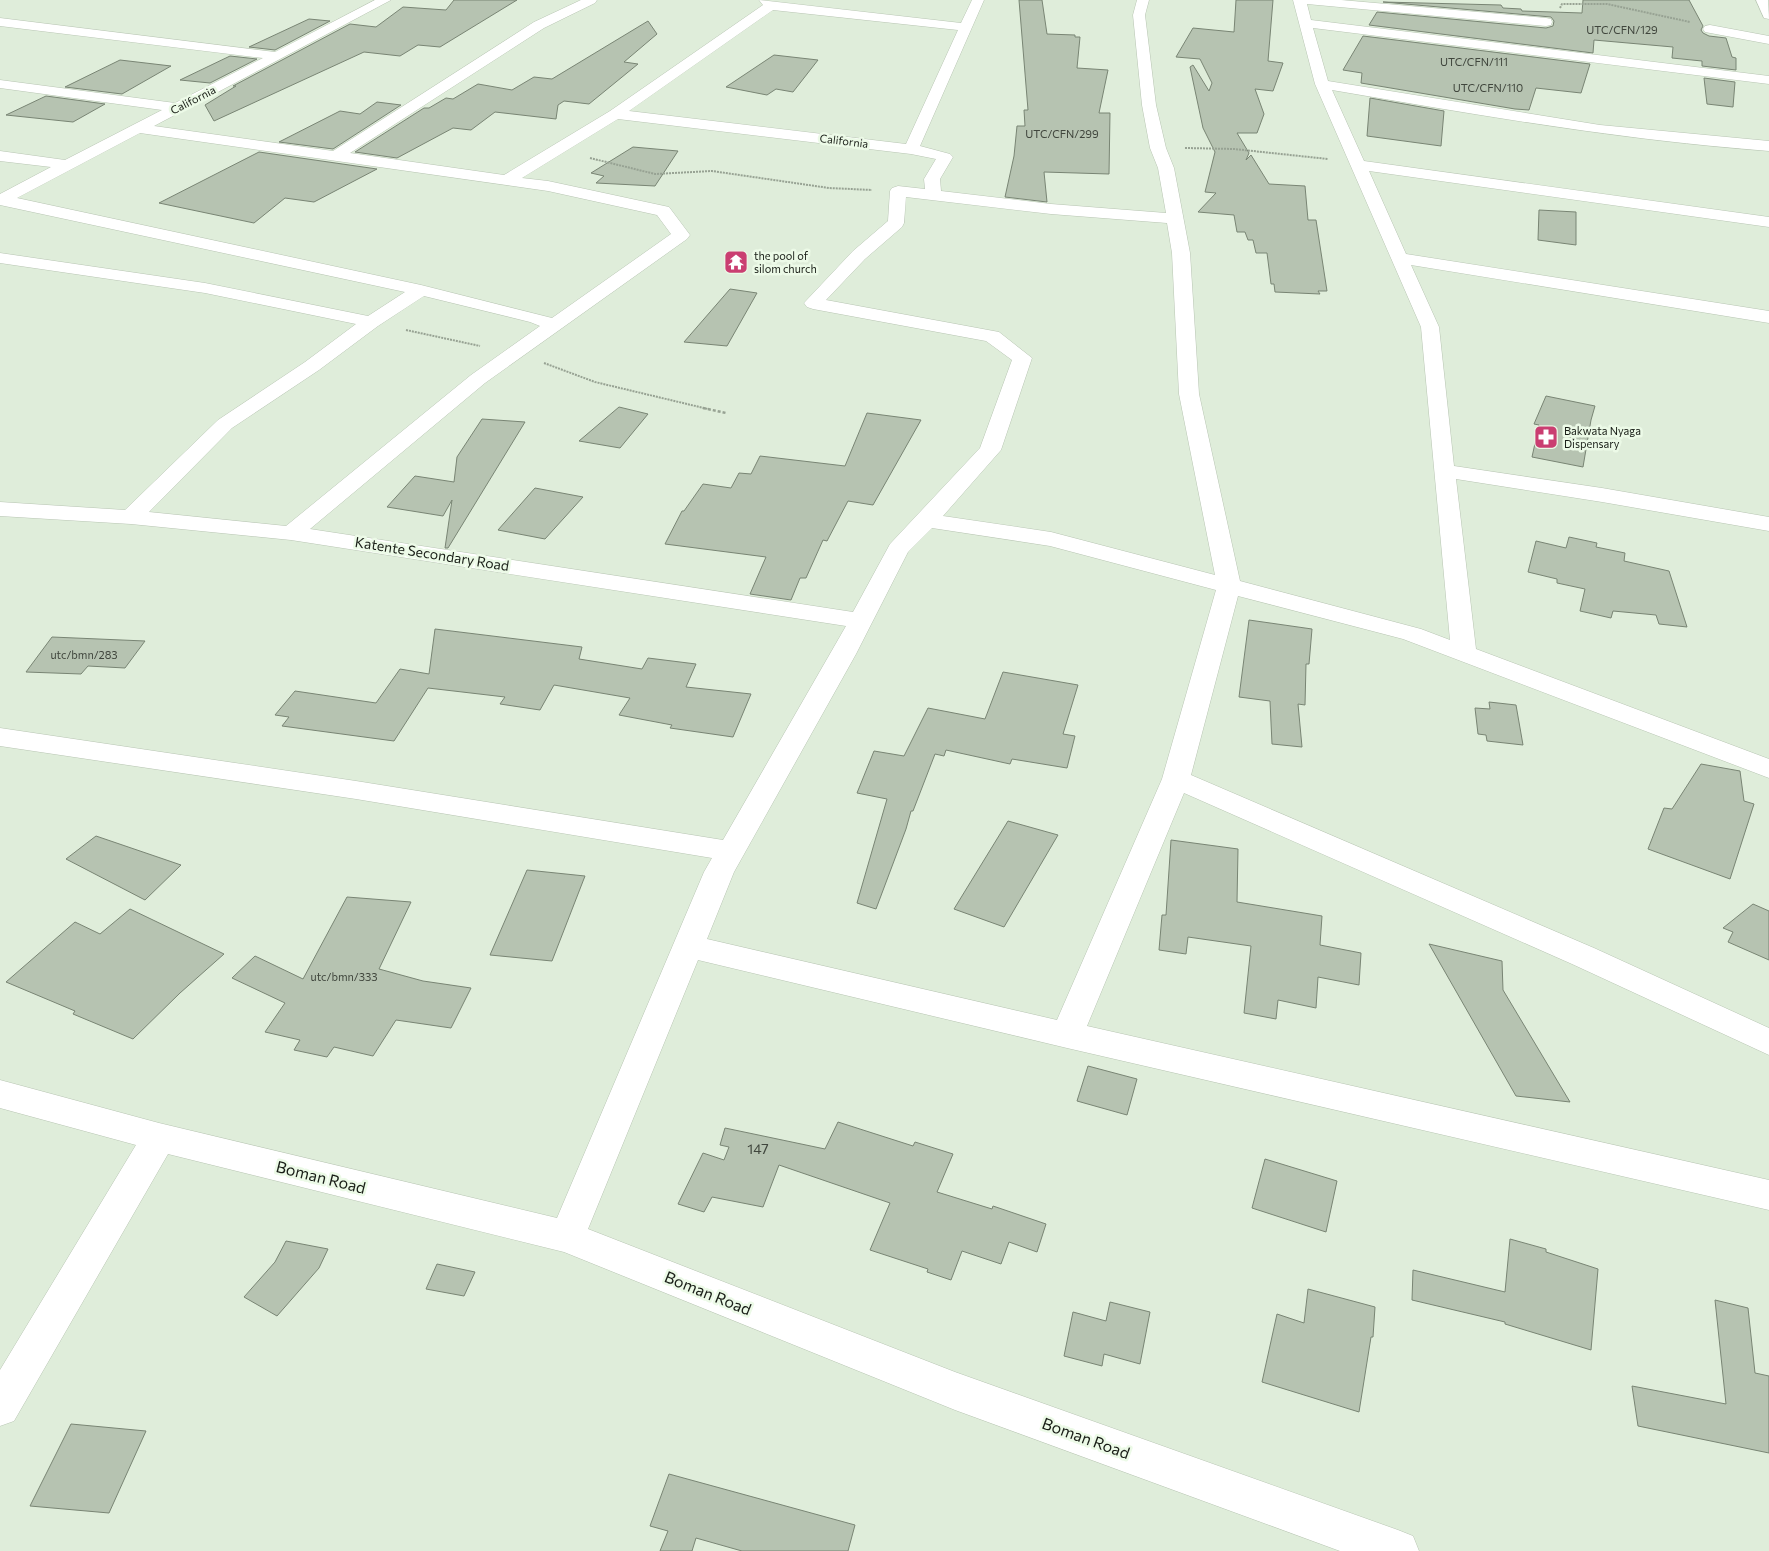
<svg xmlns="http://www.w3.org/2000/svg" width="1769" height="1551" viewBox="0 0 1769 1551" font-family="Commissioner,sans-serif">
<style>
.building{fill:#b6c3b1;stroke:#798574}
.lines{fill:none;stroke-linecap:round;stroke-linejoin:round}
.street-casing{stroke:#b8c5b3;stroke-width:1}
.path-far1{stroke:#97a293;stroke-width:2;stroke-dasharray:2 1;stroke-linecap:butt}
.path{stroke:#97a293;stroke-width:2.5;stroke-dasharray:3 2;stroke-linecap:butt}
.street{fill:#fff;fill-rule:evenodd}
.labels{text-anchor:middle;stroke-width:5;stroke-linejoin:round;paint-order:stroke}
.number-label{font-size:11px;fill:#40463d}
.far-street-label{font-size:11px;fill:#181d16;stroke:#ecfae7}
.far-poi-label{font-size:11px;fill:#181d16;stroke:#ecfae7;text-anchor:start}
.street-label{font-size:14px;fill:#181d16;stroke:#ecfae7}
.near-number-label{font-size:14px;fill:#40463d}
.near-street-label{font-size:16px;fill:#181d16;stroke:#ecfae7}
</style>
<rect width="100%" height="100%" fill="#dfedda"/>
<g class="building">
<path d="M 454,0 L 517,0 L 440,47 L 418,45 L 400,56 L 364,52 L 214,121 L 205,105 L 236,86 L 233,86 L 350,24 L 376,27 L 403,7 L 446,10 Z"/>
<path d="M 1019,0 L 1042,0 L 1047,34 L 1075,35 L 1075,37 L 1080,37 L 1077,68 L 1108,70 L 1099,113 L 1110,113 L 1109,174 L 1044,172 L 1047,202 L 1005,197 L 1014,156 L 1017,126 L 1025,126 L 1024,110 L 1028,110 Z"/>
<path d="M 1236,0 L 1273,0 L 1268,61 L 1283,63 L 1273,91 L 1255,89 L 1264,114 L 1257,133 L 1237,133 L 1249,153 L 1246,160 L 1251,155 L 1269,184 L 1305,186 L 1308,220 L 1316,220 L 1327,291 L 1318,291 L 1320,294 L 1275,292 L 1274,284 L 1271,284 L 1267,253 L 1256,253 L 1253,240 L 1248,240 L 1245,232 L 1237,232 L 1234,215 L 1198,212 L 1216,193 L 1205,192 L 1215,152 L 1203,128 L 1190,67 L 1193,65 L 1209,91 L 1212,83 L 1200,59 L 1176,57 L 1193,28 L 1234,32 Z"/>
<path d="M 1583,0 L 1689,0 L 1703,26 L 1701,30 L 1703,33 L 1709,36 L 1726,38 L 1732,57 L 1736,58 L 1736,70 L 1702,66 L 1702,61 L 1672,58 L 1673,47 L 1594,40 L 1593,53 L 1369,25 L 1377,12 L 1546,28 L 1553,26 L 1554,21 L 1551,17 L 1383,2 L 1501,5 L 1503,8 L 1521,9 L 1522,11 L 1582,13 Z"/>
<path d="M 309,19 L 330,21 L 275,50 L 249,47 Z"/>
<path d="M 648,21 L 657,34 L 624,62 L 638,64 L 589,104 L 564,101 L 558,105 L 556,119 L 495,112 L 471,130 L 453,128 L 397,158 L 355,152 L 424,108 L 429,108 L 446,98 L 453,99 L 478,84 L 512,90 L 534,77 L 552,79 Z"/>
<path d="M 1363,36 L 1590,64 L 1581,93 L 1536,88 L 1529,110 L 1515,109 L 1361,83 L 1362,73 L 1343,70 Z"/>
<path d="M 774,55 L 818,60 L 793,92 L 776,89 L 767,95 L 726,87 Z"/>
<path d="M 230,56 L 257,59 L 210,83 L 180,80 Z"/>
<path d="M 120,60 L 171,66 L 122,94 L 65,87 Z"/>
<path d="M 1704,78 L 1735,82 L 1733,107 L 1707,104 Z"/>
<path d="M 46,96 L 105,104 L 73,122 L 6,115 Z"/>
<path d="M 1370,98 L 1444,111 L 1441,146 L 1367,136 Z"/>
<path d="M 377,102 L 401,105 L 333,149 L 279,142 L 340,111 L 360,114 Z"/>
<path d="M 633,147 L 678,151 L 655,186 L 596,183 L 604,176 L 591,173 Z"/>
<path d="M 259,152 L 377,169 L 314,202 L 285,198 L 254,223 L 159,203 Z"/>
<path d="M 1539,210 L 1576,212 L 1576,245 L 1538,240 Z"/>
<path d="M 730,289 L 757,293 L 727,346 L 684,342 Z"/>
<path d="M 1546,396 L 1595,406 L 1591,420 L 1583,467 L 1532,457 L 1539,425 L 1534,424 Z"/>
<path d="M 619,407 L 648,414 L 620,448 L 579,441 Z"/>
<path d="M 867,413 L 921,420 L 873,505 L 848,501 L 827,541 L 823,540 L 806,578 L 800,578 L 791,600 L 750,594 L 766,557 L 665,544 L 682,511 L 684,511 L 703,484 L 731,488 L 739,473 L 751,474 L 760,456 L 845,466 Z"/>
<path d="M 482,419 L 525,422 L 448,548 L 445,548 L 452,500 L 443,516 L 387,507 L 415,476 L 454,482 L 457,457 Z"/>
<path d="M 535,488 L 583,497 L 545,539 L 498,530 Z"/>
<path d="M 1569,537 L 1597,543 L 1596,547 L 1625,553 L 1624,561 L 1669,571 L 1687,627 L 1659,624 L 1656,615 L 1613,611 L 1611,618 L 1580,611 L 1585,589 L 1557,583 L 1557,579 L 1528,572 L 1536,541 L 1566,548 Z"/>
<path d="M 1249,620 L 1312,629 L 1309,664 L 1306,664 L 1305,705 L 1298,704 L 1302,747 L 1272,744 L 1270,701 L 1239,697 Z"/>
<path d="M 435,629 L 582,647 L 579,659 L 642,669 L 648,658 L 696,664 L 686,687 L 751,694 L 733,737 L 670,728 L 672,725 L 619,715 L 630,698 L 554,685 L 540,710 L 500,704 L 505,697 L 428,688 L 394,741 L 282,726 L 289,717 L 275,715 L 295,691 L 376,703 L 400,669 L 429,674 Z"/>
<path d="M 52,637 L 145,641 L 125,668 L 88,666 L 81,674 L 26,672 Z"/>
<path d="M 1003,672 L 1078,685 L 1063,734 L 1075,736 L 1067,768 L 1012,759 L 1010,764 L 946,750 L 944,756 L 935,754 L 913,811 L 911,811 L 906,829 L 876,909 L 857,903 L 887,799 L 857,793 L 874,751 L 904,756 L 928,708 L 985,719 Z"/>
<path d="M 1489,702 L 1516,705 L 1523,745 L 1487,741 L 1486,735 L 1478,734 L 1475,708 L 1490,709 Z"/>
<path d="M 1701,764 L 1740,771 L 1744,801 L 1754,804 L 1730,879 L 1648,849 L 1664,808 L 1672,809 Z"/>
<path d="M 1008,821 L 1058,835 L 1004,927 L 954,909 Z"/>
<path d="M 96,836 L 181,865 L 145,900 L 66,859 Z"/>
<path d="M 1171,840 L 1238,849 L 1237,902 L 1322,916 L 1320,945 L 1361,953 L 1359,985 L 1318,977 L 1316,1008 L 1278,1000 L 1276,1019 L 1244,1013 L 1251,946 L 1188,937 L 1186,954 L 1159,950 L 1162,915 L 1166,915 Z"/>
<path d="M 527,870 L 585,876 L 552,961 L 490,955 Z"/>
<path d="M 347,897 L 411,902 L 379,969 L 423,981 L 471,988 L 451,1028 L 396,1020 L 373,1056 L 334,1047 L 327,1057 L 294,1050 L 300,1040 L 265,1032 L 285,1003 L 232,978 L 255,956 L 303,979 Z"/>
<path d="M 1753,904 L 1769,911 L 1769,960 L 1728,942 L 1733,932 L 1723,928 Z"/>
<path d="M 130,909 L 224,954 L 180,993 L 133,1039 L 73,1014 L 75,1011 L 6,982 L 75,922 L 100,934 Z"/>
<path d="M 1429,944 L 1502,961 L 1503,990 L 1570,1102 L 1516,1096 Z"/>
<path d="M 1088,1066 L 1137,1079 L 1127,1115 L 1077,1101 Z"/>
<path d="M 838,1122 L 913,1146 L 915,1142 L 953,1154 L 937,1192 L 992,1209 L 993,1206 L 1046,1224 L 1037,1252 L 1009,1242 L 1001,1264 L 962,1251 L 951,1280 L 927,1272 L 928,1269 L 870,1250 L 890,1203 L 779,1165 L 763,1207 L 712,1197 L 704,1212 L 678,1204 L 703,1153 L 724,1160 L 729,1147 L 720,1145 L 725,1128 L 825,1149 Z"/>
<path d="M 1265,1159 L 1337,1181 L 1326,1232 L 1252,1208 Z"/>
<path d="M 1510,1239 L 1546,1249 L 1546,1252 L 1598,1269 L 1591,1350 L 1505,1324 L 1505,1322 L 1412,1300 L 1413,1270 L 1505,1292 Z"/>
<path d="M 286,1241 L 328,1249 L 319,1268 L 277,1316 L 244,1297 L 275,1262 Z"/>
<path d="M 437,1264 L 475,1272 L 464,1296 L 426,1289 Z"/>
<path d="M 1308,1289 L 1375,1307 L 1373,1337 L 1371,1337 L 1359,1412 L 1262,1382 L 1277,1314 L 1304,1323 Z"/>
<path d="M 1715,1300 L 1748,1308 L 1755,1373 L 1769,1376 L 1769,1453 L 1638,1426 L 1632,1386 L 1726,1404 Z"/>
<path d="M 1110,1302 L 1150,1312 L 1140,1364 L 1104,1354 L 1102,1366 L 1064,1356 L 1073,1312 L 1106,1321 Z"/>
<path d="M 71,1424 L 146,1431 L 109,1513 L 30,1506 Z"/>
<path d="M 669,1474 L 855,1525 L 848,1551 L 742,1551 L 696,1538 L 692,1551 L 660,1551 L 668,1531 L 650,1526 Z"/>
</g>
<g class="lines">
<g class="street-casing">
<g id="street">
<path d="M 375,0 L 391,0 L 154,126 L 333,151 L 534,22 L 581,0 L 597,0 L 595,3 L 544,28 L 350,153 L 504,175 L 610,111 L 763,5 L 759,0 L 961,23 L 972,0 L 984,0 L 920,146 L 950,154 L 953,157 L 940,179 L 941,191 L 1051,204 L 1166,213 L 1158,168 L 1150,148 L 1142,105 L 1133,15 L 1137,0 L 1149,0 L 1145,15 L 1156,105 L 1166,148 L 1174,168 L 1190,253 L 1199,394 L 1240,581 L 1421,629 L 1450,640 L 1421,327 L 1315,84 L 1293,0 L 1341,0 L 1546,18 L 1551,19 L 1552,22 L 1551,25 L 1546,26 L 1307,4 L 1311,20 L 1769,76 L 1769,84 L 1313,28 L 1328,81 L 1600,125 L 1769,141 L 1769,151 C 1622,140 1477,115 1332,90 L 1364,161 L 1769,217 L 1769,227 L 1369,171 L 1406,254 L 1769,311 L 1769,323 L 1411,265 L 1439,327 L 1454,466 L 1602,488 L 1769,517 L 1769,531 L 1602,502 L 1456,479 L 1476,649 L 1769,759 L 1769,778 L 1403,639 L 1238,596 L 1191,775 L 1594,948 L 1769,1028 L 1769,1055 L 1572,964 L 1184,793 L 1087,1026 L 1769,1180 L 1769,1210 L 1067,1048 L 698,960 L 588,1229 L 955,1372 L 1398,1530 L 1413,1536 L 1419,1551 L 1340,1551 L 955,1410 L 564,1252 L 168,1154 L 14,1421 L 0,1426 L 0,1370 L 136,1145 L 0,1108 L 0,1080 L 159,1123 L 557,1218 L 704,872 L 712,858 L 356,799 L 0,746 L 0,728 L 356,781 L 723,840 L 846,626 L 291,540 L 131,524 L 0,516 L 0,502 L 125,510 L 218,420 L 305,362 L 356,324 L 205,293 L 0,263 L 0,253 L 205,283 L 368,316 L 405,292 L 0,205 L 0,194 L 51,167 L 0,161 L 0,151 L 65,160 L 162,110 L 0,88 L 0,80 L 175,103 L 263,58 L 0,26 L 0,18 L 275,52 ZM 773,10 L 958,30 L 906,144 L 629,111 ZM 618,119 L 911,154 L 936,159 L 924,179 L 925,189 L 898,186 L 892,188 L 890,191 L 888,221 L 853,251 L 804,303 L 807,307 L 813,309 L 986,341 L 1012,360 L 980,448 L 890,544 L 853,612 L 310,529 L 485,383 L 687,239 L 690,235 L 669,207 L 548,181 L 522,178 ZM 140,133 L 548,191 L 657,215 L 671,234 L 552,318 L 421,285 L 17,198 ZM 906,197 L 1051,214 L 1167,223 L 1172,253 L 1179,394 L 1215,575 L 1051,532 L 943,516 L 1001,450 L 1032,358 L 999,332 L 826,300 L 865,259 L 902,227 L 904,223 ZM 424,296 L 530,322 L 540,326 L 471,375 L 286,526 L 149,512 L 232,428 L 319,370 L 378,326 ZM 932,528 L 1050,546 L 1216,590 L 1162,779 L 1057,1020 L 707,939 L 734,872 L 856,654 L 908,552 Z"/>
<path d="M 1756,0 L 1768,0 L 1769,19 L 1764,18 Z"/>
<path d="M 1710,25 L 1769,36 L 1769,44 L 1705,32 L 1703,29 L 1705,26 Z"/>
</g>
</g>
<g class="path-far1">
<path d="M 1560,8 L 1562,4 L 1607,4 L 1690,22"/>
<path d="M 1185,148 L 1234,149 L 1328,159"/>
<path d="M 590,158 L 655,174 L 712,171 L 829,188 L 872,190"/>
<path d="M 406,330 L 480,346"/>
<path d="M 544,363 L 595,382 L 708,409"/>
</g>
<path class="path" d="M 703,408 L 726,413"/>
<use href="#street" class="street"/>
</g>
<defs>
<g id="temple-square" transform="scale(1.25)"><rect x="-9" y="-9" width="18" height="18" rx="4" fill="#ca3e71" stroke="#ecfae7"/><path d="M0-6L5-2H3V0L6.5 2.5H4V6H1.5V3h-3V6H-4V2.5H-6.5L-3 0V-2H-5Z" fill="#fff"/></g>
<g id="pharmacy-square" transform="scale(1.25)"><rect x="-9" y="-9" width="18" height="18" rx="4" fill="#ca3e71" stroke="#ecfae7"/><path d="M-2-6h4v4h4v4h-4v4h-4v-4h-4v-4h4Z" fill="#fff"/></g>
</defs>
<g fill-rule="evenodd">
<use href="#temple-square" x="736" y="262"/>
<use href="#pharmacy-square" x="1546" y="437"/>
</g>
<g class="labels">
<g class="number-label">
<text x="1622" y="34">UTC/CFN/129</text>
<text x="1474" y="66">UTC/CFN/111</text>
<text x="1488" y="92">UTC/CFN/110</text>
<text x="1062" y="138">UTC/CFN/299</text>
<text x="84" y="659">utc/bmn/283</text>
<text x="344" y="981">utc/bmn/333</text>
</g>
<g class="far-street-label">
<text transform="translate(193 100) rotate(-27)" y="4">California</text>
<text transform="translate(844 141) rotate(7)" y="4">California</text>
</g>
<g class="far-poi-label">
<text x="754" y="260">the pool of<tspan x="754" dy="13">silom church</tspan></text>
<text x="1564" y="435">Bakwata Nyaga<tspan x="1564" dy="13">Dispensary</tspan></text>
</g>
<g class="street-label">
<text transform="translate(432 554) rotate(9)" y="5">Katente Secondary Road</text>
</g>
<g class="near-number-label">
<text x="758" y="1154">147</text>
</g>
<g class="near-street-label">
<text transform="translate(321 1177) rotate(14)" y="6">Boman Road</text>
<text transform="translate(708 1293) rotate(22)" y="6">Boman Road</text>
<text transform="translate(1086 1438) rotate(20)" y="6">Boman Road</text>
</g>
</g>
</svg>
